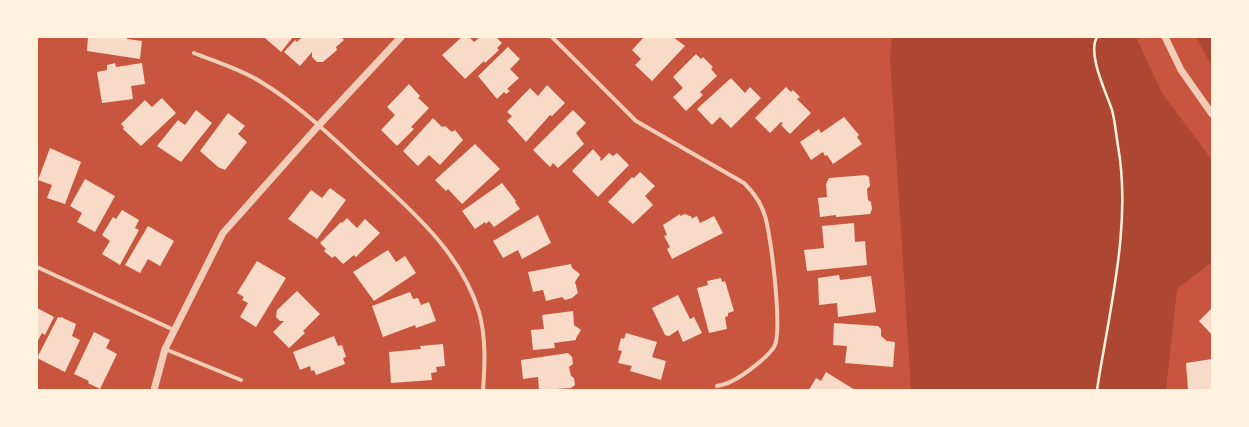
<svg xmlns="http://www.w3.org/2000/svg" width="1249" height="427" viewBox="0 0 1249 427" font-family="'Titillium Web',sans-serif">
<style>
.green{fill:#ae4732}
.building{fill:#f7dbc8}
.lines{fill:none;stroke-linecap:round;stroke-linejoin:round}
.path{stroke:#fff3e0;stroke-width:2.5}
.minor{stroke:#f1ccb7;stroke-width:4}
.tertiary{stroke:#f1ccb7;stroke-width:7}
</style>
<rect width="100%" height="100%" fill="#c8553d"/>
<g class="green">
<path d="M 892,37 L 1136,37 L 1162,93 L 1212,160 L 1212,262 L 1177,289 L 1166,390 L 911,390 L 890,57 Z"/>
<path d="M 1196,37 L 1212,37 L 1212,66 Z"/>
</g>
<g class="building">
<path d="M 88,37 L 128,37 L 127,39 L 142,41 L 140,59 L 87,51 Z"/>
<path d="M 266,37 L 293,37 L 281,52 L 265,38 Z"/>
<path d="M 302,37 L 341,37 L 344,40 L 336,47 L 337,50 L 323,62 L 317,62 L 312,57 L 312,52 L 300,66 L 284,52 L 295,40 L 297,42 Z"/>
<path d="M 462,37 L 469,37 L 474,42 L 480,37 L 496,37 L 502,43 L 497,48 L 499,50 L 485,63 L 484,61 L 465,79 L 442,55 Z"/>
<path d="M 644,37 L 673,37 L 685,46 L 652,81 L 635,65 L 641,59 L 632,50 Z"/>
<path d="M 508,47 L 520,59 L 510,69 L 519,78 L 507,89 L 510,91 L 506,94 L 504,92 L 497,99 L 478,76 Z"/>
<path d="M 696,54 L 701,59 L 703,57 L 713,67 L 711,69 L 717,76 L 700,92 L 703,95 L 686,111 L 673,97 L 683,88 L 673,77 Z"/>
<path d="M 115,63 L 116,67 L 142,63 L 145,84 L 131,86 L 133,99 L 102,103 L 97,72 L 107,70 L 107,65 Z"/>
<path d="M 731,78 L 745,93 L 750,87 L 761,98 L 731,128 L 720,117 L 712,125 L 697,109 Z"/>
<path d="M 409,84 L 420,96 L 418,98 L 429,108 L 411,127 L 414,129 L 397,146 L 381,130 L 395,115 L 387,107 Z"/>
<path d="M 547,85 L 565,103 L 552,116 L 550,115 L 526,142 L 507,121 L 512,116 L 507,112 L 530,88 L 538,96 Z"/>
<path d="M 786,87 L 791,92 L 793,90 L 800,97 L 797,99 L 811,113 L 790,134 L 781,125 L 783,123 L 781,122 L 770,133 L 755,118 Z"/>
<path d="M 162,98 L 176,113 L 141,146 L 123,129 L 124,127 L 121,124 L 145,100 L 152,107 Z"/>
<path d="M 196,110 L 212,123 L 181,162 L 157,146 L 178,120 L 185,125 Z"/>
<path d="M 573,110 L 586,123 L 576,133 L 584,144 L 558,168 L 553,163 L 550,167 L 533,150 Z"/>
<path d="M 228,113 L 245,126 L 238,134 L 247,142 L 225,170 L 218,167 L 200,151 Z"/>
<path d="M 844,117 L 859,135 L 857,137 L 862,144 L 833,164 L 827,155 L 825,156 L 823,152 L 811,160 L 800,142 L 819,129 L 821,133 Z"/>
<path d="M 433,118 L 442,127 L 445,126 L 452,132 L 455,130 L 463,140 L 440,165 L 429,155 L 418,166 L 403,151 Z"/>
<path d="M 475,144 L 500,169 L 462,204 L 448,189 L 446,191 L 435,180 Z"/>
<path d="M 50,148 L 81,162 L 65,204 L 47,198 L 52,185 L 38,180 Z"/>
<path d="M 593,149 L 601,158 L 600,159 L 601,161 L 609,153 L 613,156 L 617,153 L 629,165 L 598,197 L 572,171 Z"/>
<path d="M 640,172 L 655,186 L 645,196 L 653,205 L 633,224 L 608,202 L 632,177 L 634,178 Z"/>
<path d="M 866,175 L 869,177 L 870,186 L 867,189 L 868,200 L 871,202 L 872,209 L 870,214 L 836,217 L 836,215 L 820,217 L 818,198 L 827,197 L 826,184 L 829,178 Z"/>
<path d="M 85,179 L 115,196 L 95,232 L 77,222 L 82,213 L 70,206 Z"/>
<path d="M 502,183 L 516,201 L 515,202 L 520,209 L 494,227 L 489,221 L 486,224 L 485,222 L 475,229 L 462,211 Z"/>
<path d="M 330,188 L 346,200 L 317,239 L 288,219 L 311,190 L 322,198 Z"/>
<path d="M 122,210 L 139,220 L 135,228 L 139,230 L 120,265 L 102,254 L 110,241 L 102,235 L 113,217 L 116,219 Z"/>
<path d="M 680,214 L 680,216 L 685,214 L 692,217 L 691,219 L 697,216 L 700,223 L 714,216 L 723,233 L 672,259 L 667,249 L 670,247 L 664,236 L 667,235 L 663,225 Z"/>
<path d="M 538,215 L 551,243 L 522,259 L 518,250 L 503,258 L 493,241 Z"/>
<path d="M 347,218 L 357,228 L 365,219 L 380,233 L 356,257 L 354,255 L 343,264 L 335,256 L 332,258 L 324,251 L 326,249 L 320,243 L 341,222 L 342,223 Z"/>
<path d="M 854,223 L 855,242 L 865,241 L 867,265 L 807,271 L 804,250 L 824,248 L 822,226 Z"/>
<path d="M 148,226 L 174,241 L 160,266 L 148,259 L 140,273 L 125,265 Z"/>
<path d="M 388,250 L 396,262 L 405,256 L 416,273 L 374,301 L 353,272 Z"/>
<path d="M 257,261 L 286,278 L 256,327 L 240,317 L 248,303 L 242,300 L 244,297 L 237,293 Z"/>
<path d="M 571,264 L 572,268 L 580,274 L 575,282 L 578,293 L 572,298 L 565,300 L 562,297 L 546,301 L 543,290 L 533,292 L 528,272 Z"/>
<path d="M 839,275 L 840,280 L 871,276 L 876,312 L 838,317 L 837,303 L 819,305 L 818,278 Z"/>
<path d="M 721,278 L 722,282 L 725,281 L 734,311 L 728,313 L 728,316 L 725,317 L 727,329 L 709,333 L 697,288 L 708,285 L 707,281 Z"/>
<path d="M 297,291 L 320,314 L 303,331 L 305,333 L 289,348 L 273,332 L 284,321 L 280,321 L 276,317 L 277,310 Z"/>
<path d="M 410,292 L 413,299 L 418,298 L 421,305 L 429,302 L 436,321 L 416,328 L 415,325 L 383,337 L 372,306 Z"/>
<path d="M 678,295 L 690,319 L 694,317 L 702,333 L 683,342 L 678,330 L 669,336 L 665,335 L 652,308 Z"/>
<path d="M 37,308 L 54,317 L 45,335 L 42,333 L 37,342 Z"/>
<path d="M 1212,308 L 1212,335 L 1199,321 Z"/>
<path d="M 573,311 L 574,325 L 581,330 L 576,338 L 576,340 L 554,343 L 555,348 L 533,350 L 531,330 L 544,329 L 542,315 Z"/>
<path d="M 58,317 L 60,318 L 61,317 L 76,324 L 72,336 L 80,340 L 65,372 L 37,358 Z"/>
<path d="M 834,323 L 878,326 L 881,329 L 881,336 L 887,341 L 895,342 L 893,367 L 845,363 L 847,346 L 833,345 Z"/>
<path d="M 94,332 L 110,340 L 106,348 L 117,354 L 100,389 L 88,383 L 89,381 L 74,374 Z"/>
<path d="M 626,333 L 657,342 L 652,357 L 666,361 L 661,380 L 630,371 L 632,366 L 618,363 L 622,351 L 618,350 L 621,338 L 624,339 Z"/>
<path d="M 334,336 L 338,346 L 342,345 L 346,357 L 343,358 L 345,364 L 316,375 L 314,370 L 311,371 L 310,366 L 300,370 L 293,352 Z"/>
<path d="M 443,344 L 445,366 L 436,367 L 437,372 L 431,373 L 432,380 L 391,383 L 389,352 L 421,349 L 420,346 Z"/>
<path d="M 568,353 L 572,357 L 573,364 L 569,367 L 571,376 L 574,378 L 575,385 L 571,388 L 539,390 L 538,377 L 523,379 L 521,360 Z"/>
<path d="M 1212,359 L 1212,390 L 1188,390 L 1186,363 Z"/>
<path d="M 826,372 L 855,390 L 809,390 L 816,378 L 821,381 Z"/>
</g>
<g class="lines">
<path class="path" d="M 1097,37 C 1087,54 1106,92 1112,110 C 1115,121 1116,134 1118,146 C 1132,225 1109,311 1097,390"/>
<g class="minor">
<path d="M 552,37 L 636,121 L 744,183 C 753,192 760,201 764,213 C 771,231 783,333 774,347 C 768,357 743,376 732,381 C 727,384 722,385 717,386"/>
<path d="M 194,53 C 216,62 241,69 261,82 C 296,103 329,134 359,162 C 405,205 460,249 479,312 C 486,337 485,364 483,390"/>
<path d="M 37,267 L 174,330"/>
<path d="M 165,349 L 241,380"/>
</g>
<g class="tertiary">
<path d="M 1165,37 L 1181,70 L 1212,114"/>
<path d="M 154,390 L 165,349 L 223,233 L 319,125 L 401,37"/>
</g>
</g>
<rect width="1249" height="427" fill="none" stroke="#fff3e0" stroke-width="76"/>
</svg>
